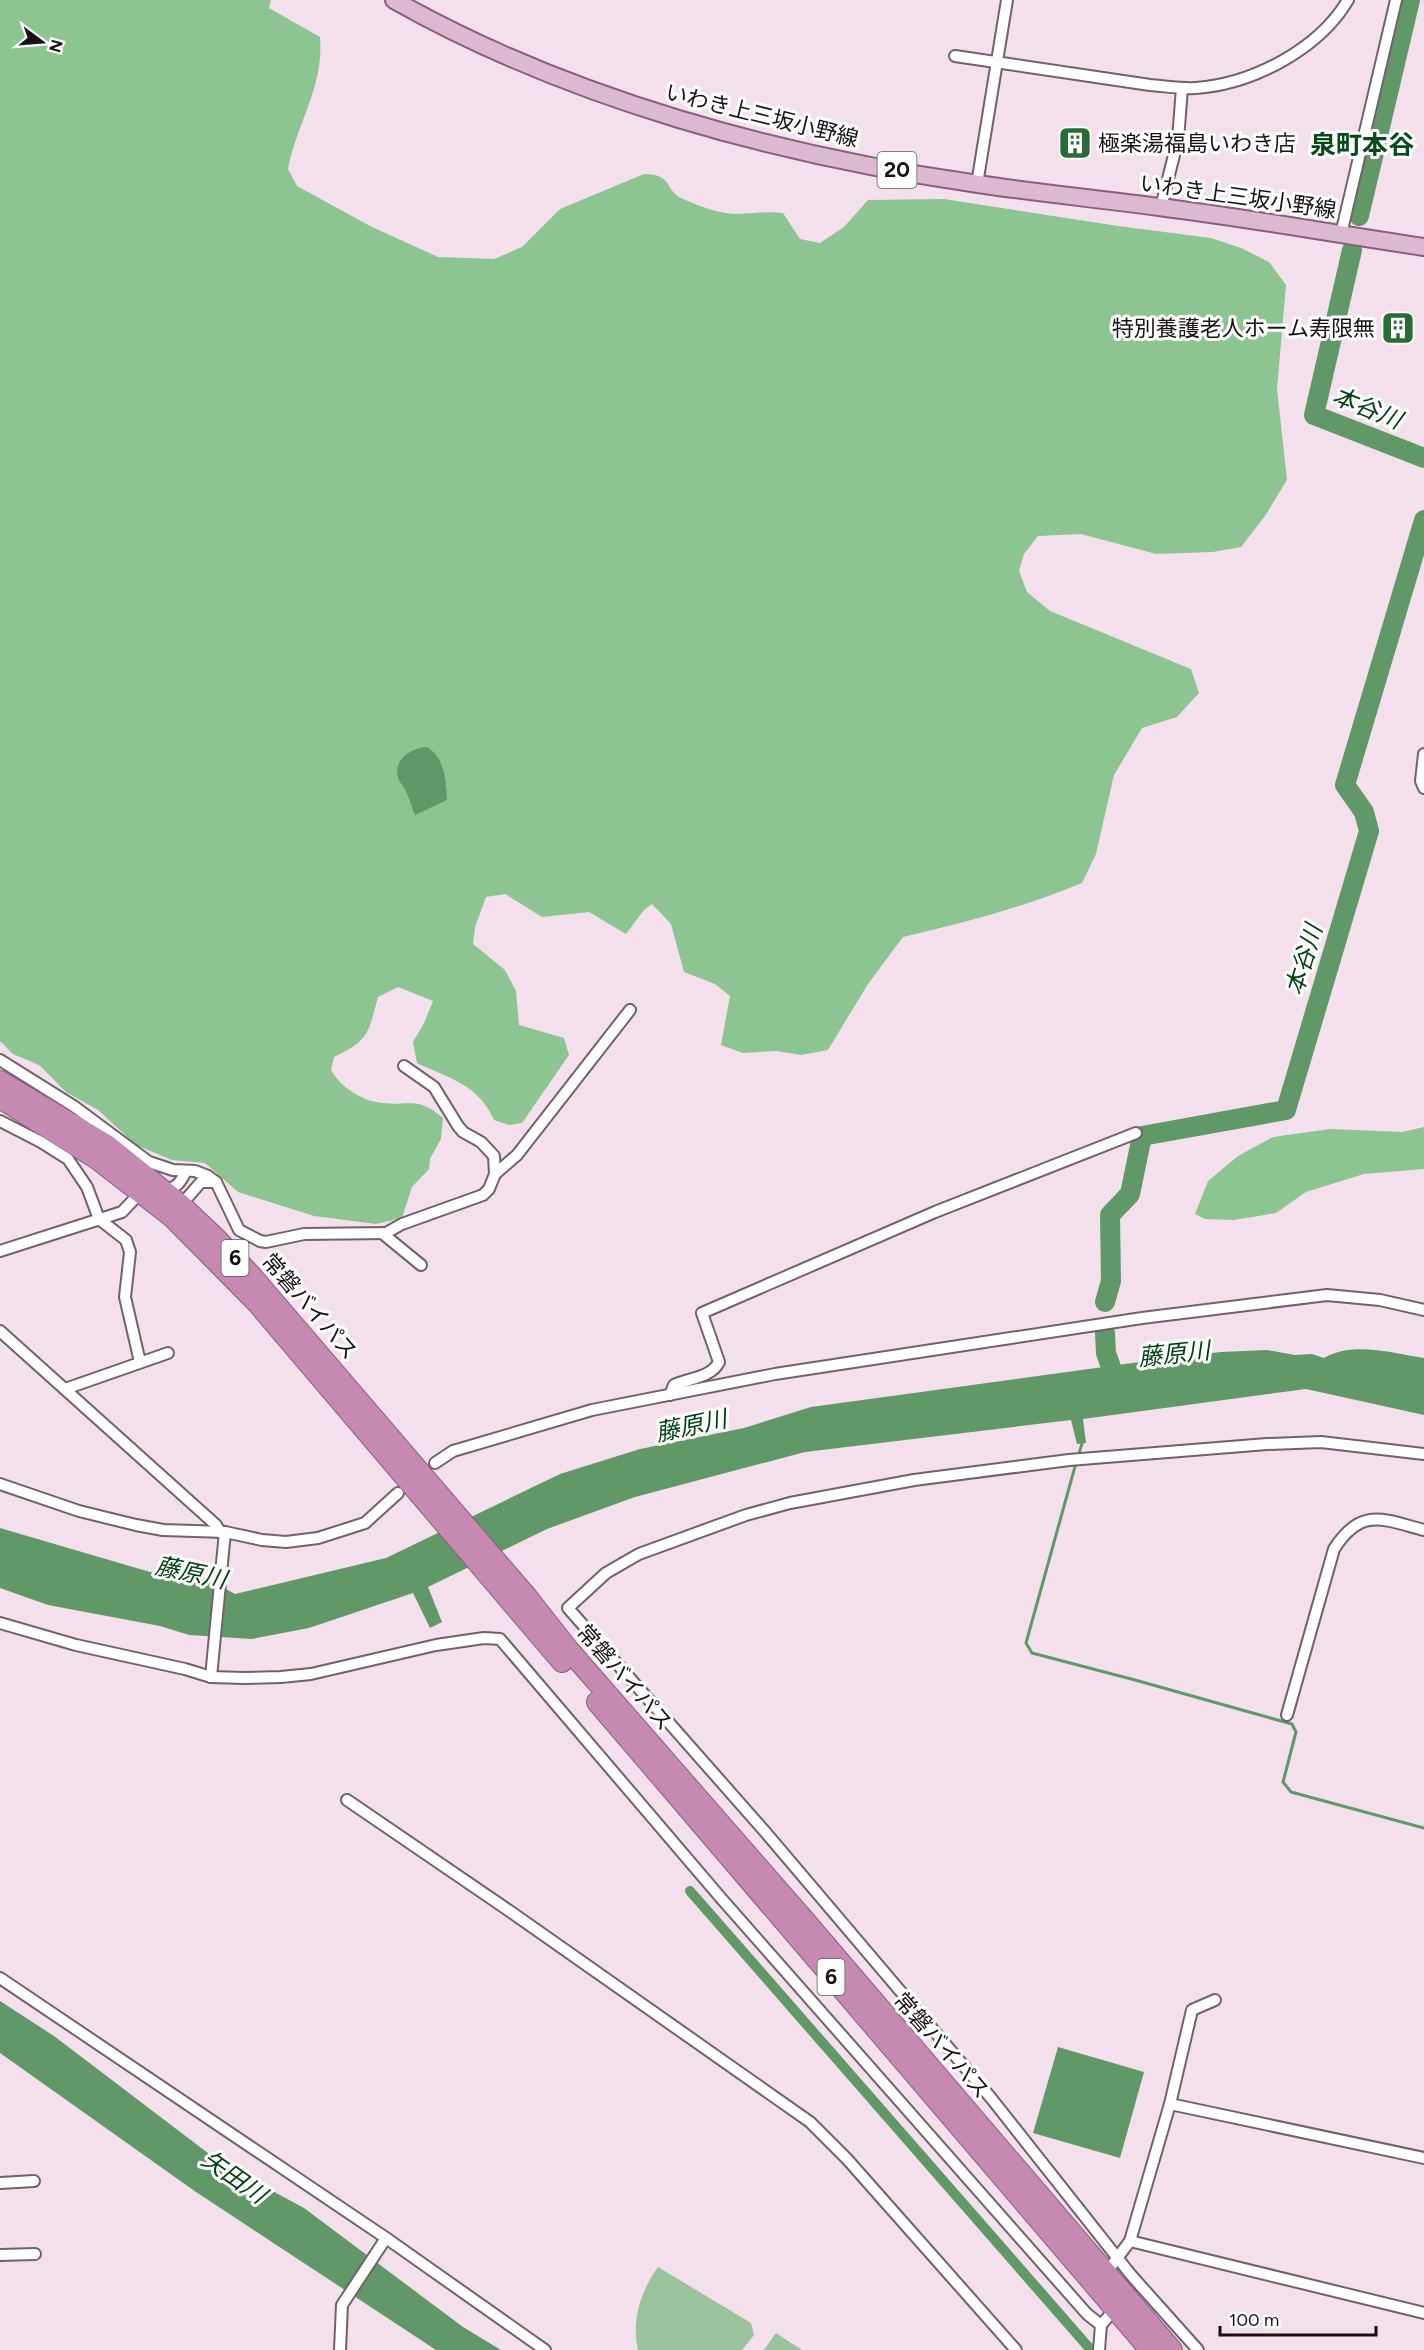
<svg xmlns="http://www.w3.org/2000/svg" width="1424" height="2350" viewBox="0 0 1424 2350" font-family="Figtree,'Noto Sans JP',sans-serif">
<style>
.green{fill:#99c29d}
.forest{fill:#8cc592}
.water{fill:#619867}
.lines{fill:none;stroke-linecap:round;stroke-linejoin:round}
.stream{stroke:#619867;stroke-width:3}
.canal{stroke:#619867;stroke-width:10}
.river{stroke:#619867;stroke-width:20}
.street-casing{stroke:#72616c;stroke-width:14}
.primary-casing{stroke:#885f7b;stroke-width:20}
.highway-casing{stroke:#885f7b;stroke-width:22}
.street{stroke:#fff;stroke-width:10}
.primary{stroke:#dcb8d1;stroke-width:16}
.highway{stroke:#c589b2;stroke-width:20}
.labels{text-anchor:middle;stroke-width:6;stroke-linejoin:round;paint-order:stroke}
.shield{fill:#fff;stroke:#5d585c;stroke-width:1.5}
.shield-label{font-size:21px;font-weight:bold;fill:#181116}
.street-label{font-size:22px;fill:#181116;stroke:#fff}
.poi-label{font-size:22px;fill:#181116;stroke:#fff;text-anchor:start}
.water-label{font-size:24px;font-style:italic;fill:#004112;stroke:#fff}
.quarter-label{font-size:26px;font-weight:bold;fill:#084a1a;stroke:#fff}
</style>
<rect width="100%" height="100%" fill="#f4e0ed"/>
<g class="green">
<path d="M 658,2267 L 751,2323 L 754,2335 L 742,2350 L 638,2350 C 631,2320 641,2291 658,2267 Z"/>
<path d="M 776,2333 L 802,2350 L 764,2350 Z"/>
</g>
<g class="forest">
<path d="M 0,0 L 271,0 L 269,8 L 320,37 C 324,88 297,122 288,169 L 297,186 L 372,227 L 438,257 L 494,259 L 522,247 L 560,209 L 644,174 C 673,174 665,190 681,198 C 693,204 713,211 726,213 C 745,216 764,210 783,213 L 800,239 L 820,243 L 844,227 L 868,200 L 944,199 L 1118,226 L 1211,238 L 1241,248 L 1269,262 L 1286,285 L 1277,389 L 1287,480 L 1265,516 L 1241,547 L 1213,552 L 1156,554 L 1081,534 L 1038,536 L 1024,554 L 1019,571 L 1027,592 L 1050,611 L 1191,669 L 1199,693 L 1177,717 L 1142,728 L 1114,775 L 1096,854 L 1082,883 C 1024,907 964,923 903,937 L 868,984 L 828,1050 L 801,1055 L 776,1051 L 743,1053 L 721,1045 L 730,996 L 715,984 L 684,972 L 671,924 L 652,904 L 644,910 L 626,934 L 589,912 L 542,917 L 505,894 L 486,897 L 475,927 L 473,944 L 505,970 L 516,991 L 519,1025 L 564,1038 L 569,1055 L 522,1123 L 509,1125 L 494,1120 C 478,1084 450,1079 417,1063 L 413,1042 L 424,1023 L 433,1001 L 398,987 L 378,997 C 368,1033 370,1040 334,1057 L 331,1070 C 339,1085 359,1099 376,1102 C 406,1108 416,1094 443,1118 L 441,1139 L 430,1159 L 429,1169 L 412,1187 L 402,1218 L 376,1224 L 314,1216 L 238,1192 L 205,1163 L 172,1160 L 136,1145 L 98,1110 L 66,1092 L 39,1065 L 13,1054 L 0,1041 Z"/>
<path d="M 1424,1127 L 1424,1169 L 1364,1174 L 1306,1192 L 1276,1213 L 1234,1220 L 1205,1219 L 1195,1214 L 1208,1181 L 1238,1156 L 1273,1137 L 1330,1129 L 1402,1132 Z"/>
</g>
<g class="water">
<path d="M 427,747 C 445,758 446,781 447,800 L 415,815 C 411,806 409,796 404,788 C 404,787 399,781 399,780 C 391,761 410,748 427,747 Z"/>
<path d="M 1267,1350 L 1295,1355 L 1312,1354 L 1324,1358 C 1352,1341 1393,1353 1424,1358 L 1424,1415 L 1306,1389 L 1083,1419 L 1086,1443 L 1077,1444 L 1071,1420 L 805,1452 L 635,1497 L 547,1529 L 428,1587 L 442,1622 L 430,1628 L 413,1593 L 309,1628 L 252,1639 L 189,1635 L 160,1626 L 48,1605 L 0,1588 L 0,1528 L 150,1572 L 199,1574 L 235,1594 L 386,1558 L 560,1474 L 640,1449 L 744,1428 L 811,1407 L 1176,1357 L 1221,1352 Z"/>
<path d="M 0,2001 L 54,2036 L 221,2163 L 304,2208 L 463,2327 L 501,2350 L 436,2350 L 196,2192 L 0,2053 Z"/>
<path d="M 1058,2047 L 1144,2072 L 1120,2158 L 1033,2133 Z"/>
</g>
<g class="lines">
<g class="stream">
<path d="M 1078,1457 L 1083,1440"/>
<path d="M 1076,1463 L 1026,1643 L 1032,1653 L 1135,1680 L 1292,1724 L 1296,1732 L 1283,1782 L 1291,1792 L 1424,1828"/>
</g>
<path class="canal" d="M 690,1891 L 1091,2350"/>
<g class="river">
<path d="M 1359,216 L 1410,0"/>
<path d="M 1352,250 L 1314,415 L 1424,458"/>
<path d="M 1105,1302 L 1111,1281 L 1110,1215 L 1130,1194 L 1142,1136 L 1286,1110 L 1369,831 L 1364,812 L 1345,785 L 1424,520"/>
<path d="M 1105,1333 L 1106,1353 L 1117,1384"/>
</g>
<g class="street-casing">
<g id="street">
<path d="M 955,56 L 1150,85 C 1165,86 1181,89 1196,88 C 1253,84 1319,49 1348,0"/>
<path d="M 977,184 L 1007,0"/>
<path d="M 1161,207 L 1178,139 L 1182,88"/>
<path d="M 1341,234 L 1396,0"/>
<path d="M 1424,754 L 1421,781 L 1424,788"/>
<path d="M 0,1060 L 75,1107 L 149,1162 L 173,1170 L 195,1171 L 208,1176 L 216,1182 L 239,1230 L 260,1241 L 266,1242 L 304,1234 L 386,1233 L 402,1224 L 483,1195 L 489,1189 L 495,1174 L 494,1156 L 481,1142 L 463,1132 L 458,1126 L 434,1087 L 404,1066"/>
<path d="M 0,1121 L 41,1142 L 68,1159 L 87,1187 L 99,1219 L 126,1240 L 130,1252 L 125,1297 L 140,1362"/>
<path d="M 495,1174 L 517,1155 L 630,1010"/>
<path d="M 163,1190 C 176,1189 181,1182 186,1171"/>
<path d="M 181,1205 L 201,1182 L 216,1182"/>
<path d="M 382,1233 L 421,1265"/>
<path d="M 0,1251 L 122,1212 L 140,1193"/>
<path d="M 0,1331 L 216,1525 L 220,1532"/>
<path d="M 65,1389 L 168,1353"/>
<path d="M 670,1395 L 674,1385 C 689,1378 711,1378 719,1362 L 702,1313 L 935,1212 L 1136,1133"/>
<path d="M 435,1463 L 453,1451 L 592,1410 L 775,1374 L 1142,1318 L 1327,1295 L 1380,1300 L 1424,1310"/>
<path d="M 0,1484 L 79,1511 L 136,1525 L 163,1530 L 225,1532 L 262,1540 L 286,1542 L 318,1538 L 365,1523 L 398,1493"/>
<path d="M 0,1623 L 76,1645 L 185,1669 L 211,1677 L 244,1678 L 281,1677 L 311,1674 L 436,1645 L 484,1638 L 500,1639 L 720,1897 L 1087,2314 L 1101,2325"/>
<path d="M 211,1677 L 225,1532"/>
<path d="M 1287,1715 L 1334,1549 C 1361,1507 1382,1519 1424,1530"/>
<path d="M 347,1800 L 511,1912 L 810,2122 L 847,2159 L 1016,2350"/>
<path d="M 0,1978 L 386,2238 L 545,2350"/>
<path d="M 1170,2104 L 1424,2158"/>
<path d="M 0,2183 L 34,2181"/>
<path d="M 1130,2241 L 1424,2313"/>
<path d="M 0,2255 L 35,2254"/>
<path d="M 1106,2273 L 1130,2241 L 1170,2104 L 1192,2010 L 1215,2000"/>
<path d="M 340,2350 L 342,2305 L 386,2238"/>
<path d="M 1099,2350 L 1101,2325 L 1115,2309"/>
<path d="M 1198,2350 L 1131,2275 L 991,2098 L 767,1834 L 568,1608 L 606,1573 L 639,1554 L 746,1515 L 790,1503 L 914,1480 L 1069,1460 L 1267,1444 L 1321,1442 L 1424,1454"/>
</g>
</g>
<g class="primary-casing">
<path id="primary" d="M 394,0 C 569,99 780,156 978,184 C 1038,193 1099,199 1159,207 C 1248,218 1336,234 1424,247"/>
</g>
<g class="highway-casing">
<g id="highway">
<path d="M 0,1081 L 107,1145 L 179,1203 L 217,1239 L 250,1274 L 528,1598 L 568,1649 L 807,1923 L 1172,2350"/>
<path d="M 0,1098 L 97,1159 L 172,1217 L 257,1303 L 562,1662"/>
<path d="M 597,1702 L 1150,2350"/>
</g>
</g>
<use href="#street" class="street"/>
<use href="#primary" class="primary"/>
<use href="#highway" class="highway"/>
</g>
<defs>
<g id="building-square" transform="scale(1.725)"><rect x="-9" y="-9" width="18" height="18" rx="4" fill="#296b35" stroke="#fff"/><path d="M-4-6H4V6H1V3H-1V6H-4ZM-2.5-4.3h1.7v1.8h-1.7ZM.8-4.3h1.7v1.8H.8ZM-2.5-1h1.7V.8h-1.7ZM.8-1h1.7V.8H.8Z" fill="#fff"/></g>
</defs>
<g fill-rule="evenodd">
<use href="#building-square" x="1075" y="143"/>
<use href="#building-square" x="1398" y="328"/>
</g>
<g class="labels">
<g class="shield">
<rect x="877.5" y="152" width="39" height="36" rx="4.5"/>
<rect x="221.5" y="1240" width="27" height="36" rx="4.5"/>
<rect x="817.5" y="1959" width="27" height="36" rx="4.5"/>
</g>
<g class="shield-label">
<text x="897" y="177">20</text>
<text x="235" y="1265">6</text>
<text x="831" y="1984">6</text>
</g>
<g class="street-label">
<text transform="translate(762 115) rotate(14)" y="8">いわき上三坂小野線</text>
<text transform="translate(1238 196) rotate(8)" y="8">いわき上三坂小野線</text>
<text transform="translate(310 1306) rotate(49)" y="8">常磐バイパス</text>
<text transform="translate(625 1677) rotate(49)" y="8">常磐バイパス</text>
<text transform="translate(942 2045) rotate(49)" y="8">常磐バイパス</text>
</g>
<g class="poi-label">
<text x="1098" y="151">極楽湯福島いわき店</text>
<text x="1375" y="336" text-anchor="end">特別養護老人ホーム寿限無</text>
</g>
<g class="water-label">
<text transform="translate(1367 408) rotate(22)" y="8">本谷川</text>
<text transform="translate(1304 960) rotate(-73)" y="8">本谷川</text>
<text transform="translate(1174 1354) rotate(-6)" y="8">藤原川</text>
<text transform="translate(691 1426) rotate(-12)" y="8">藤原川</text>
<text transform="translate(191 1573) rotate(12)" y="8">藤原川</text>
<text transform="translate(234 2177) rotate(35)" y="8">矢田川</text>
</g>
<g class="quarter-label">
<text x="1362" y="154">泉町本谷</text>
</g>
</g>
<g transform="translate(42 42) rotate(106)" stroke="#ffffff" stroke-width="4.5" paint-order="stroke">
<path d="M0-4.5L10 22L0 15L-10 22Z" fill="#181116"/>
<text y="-9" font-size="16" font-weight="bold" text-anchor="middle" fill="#181116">N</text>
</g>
<path d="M1220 2326v9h156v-9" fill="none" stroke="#181116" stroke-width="3"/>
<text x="1229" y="2326" font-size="18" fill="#181116" stroke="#ffffff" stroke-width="4.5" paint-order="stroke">100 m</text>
</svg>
